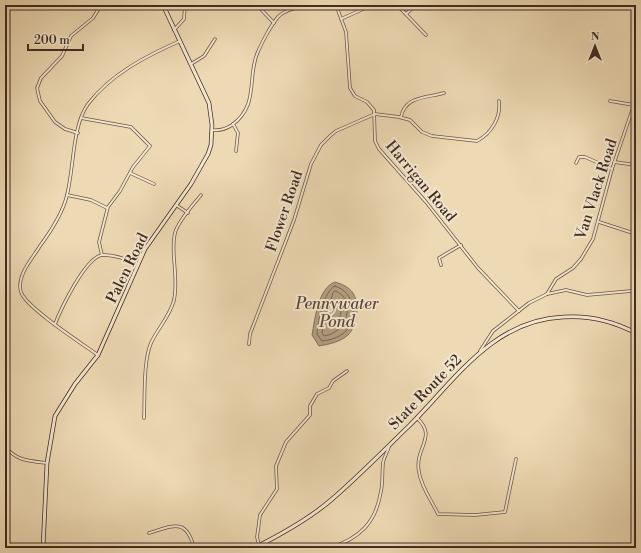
<svg xmlns="http://www.w3.org/2000/svg" width="641" height="553" viewBox="0 0 641 553" font-family="'Libre Bodoni',serif">
<style>
.water{fill:#b29e81;stroke:#84705b}
.lines{fill:none;stroke-linecap:round;stroke-linejoin:round}
.shore{stroke:#796551;stroke-width:1}
.street-casing{stroke:#6b5746;stroke-width:3.5}
.secondary-casing{stroke:#402c21;stroke-width:4.5}
.street{stroke:#f3e6ce;stroke-width:2}
.secondary{stroke:#f3e6ce;stroke-width:3}
.labels{text-anchor:middle;stroke-width:4;stroke-linejoin:round;paint-order:stroke}
.street-label{font-size:15px;fill:#402c21;stroke:#f3e6ce}
.water-label{font-size:16px;font-style:italic;fill:#5c4839;stroke:#f3e6ce}
</style>
<rect width="100%" height="100%" fill="#edd9b3"/>
<filter id="stains"><feTurbulence type="fractalNoise" baseFrequency=".005" numOctaves="4"/><feColorMatrix values="0 0 0 0 .2 0 0 0 0 .09 0 0 0 0 .02 0 0 0 .5 -.17"/></filter>
<radialGradient id="worn" r=".72"><stop offset=".6" stop-color="#630" stop-opacity="0"/><stop offset="1" stop-color="#630" stop-opacity=".3"/></radialGradient>
<path class="water" d="M 335,282 C 342,284 349,287 353,293 C 360,304 357,326 348,335 C 340,342 330,344 319,346 L 312,335 C 315,319 318,288 335,282 Z"/>
<g class="lines">
<g class="shore">
<path d="M 335,286 C 355,292 359,319 345,332 C 338,338 330,340 322,341 L 317,334 C 318,322 324,290 335,286 Z"/>
<path d="M 335,291 C 357,298 348,333 324,336 L 322,333 L 324,321 L 333,293 Z"/>
<path d="M 339,301 C 343,311 341,323 330,327 L 329,322 L 336,302 Z"/>
</g>
<g class="street-casing">
<g id="street">
<path d="M 257,5 L 274,23"/>
<path d="M 336,5 L 346,32 L 350,88 L 355,96 L 367,102 L 374,110 L 375,141 L 379,149 L 426,202 L 478,268 L 519,311"/>
<path d="M 397,5 L 426,35"/>
<path d="M 406,14 L 416,5"/>
<path d="M 341,19 L 372,5"/>
<path d="M 174,30 L 184,19 L 185,5"/>
<path d="M 191,64 L 204,56 L 215,39"/>
<path d="M 610,101 L 634,105"/>
<path d="M 401,117 C 405,96 426,98 444,93"/>
<path d="M 81,118 L 131,127 L 150,146 L 133,167 L 120,191 L 108,207 L 99,242 L 102,255"/>
<path d="M 233,124 L 238,133 L 236,151"/>
<path d="M 212,130 C 220,131 226,129 232,125 C 259,105 247,80 257,54 C 261,44 271,25 278,17 C 284,10 295,9 303,5"/>
<path d="M 78,133 L 65,129 L 55,122 L 40,101 L 37,88 L 41,78 L 62,56 L 71,36 L 93,18 L 101,5"/>
<path d="M 614,162 L 636,165"/>
<path d="M 576,163 L 579,157 L 585,157 L 612,169"/>
<path d="M 130,173 L 154,184"/>
<path d="M 67,195 L 91,200 L 107,208"/>
<path d="M 176,205 L 188,213"/>
<path d="M 599,222 L 636,234"/>
<path d="M 441,265 L 439,258 L 461,245"/>
<path d="M 547,294 L 556,279 L 573,268 L 581,259 L 593,239 L 612,169 L 636,99"/>
<path d="M 55,324 C 61,309 85,258 102,255 C 112,254 129,260 138,264"/>
<path d="M 249,344 L 250,334 L 294,220 L 311,164 L 321,145 L 330,136 L 336,131 L 375,114 L 399,117 L 410,120 L 422,132 L 432,136 L 477,141 C 492,133 501,117 499,101"/>
<path d="M 480,351 L 493,331 L 529,303 L 547,294 L 566,290 L 587,295 L 631,291 L 636,292"/>
<path d="M 98,355 C 84,345 25,307 21,292 C 16,276 32,259 40,246 C 51,231 63,213 67,195 C 74,168 72,126 88,104 C 111,74 146,56 180,41"/>
<path d="M 144,418 C 145,397 143,362 151,343 C 158,328 170,316 174,300 C 179,277 170,252 175,233 C 178,221 193,205 201,195"/>
<path d="M 417,418 C 438,437 414,448 419,472 C 421,487 432,501 438,514 L 475,515 L 505,512 L 516,459"/>
<path d="M 5,446 C 16,461 29,461 47,463"/>
<path d="M 149,533 C 173,526 186,517 194,548"/>
<path d="M 259,545 L 257,537 L 260,515 L 277,489 L 276,466 L 286,442 L 310,415 L 310,406 L 317,394 L 329,388 L 333,381 L 347,371"/>
<path d="M 291,548 L 295,548"/>
<path d="M 330,548 C 360,538 376,523 381,491 C 383,482 382,472 383,463 C 384,456 388,452 389,446"/>
</g>
</g>
<g class="secondary-casing">
<g id="secondary">
<path d="M 43,548 L 47,463 L 55,416 L 75,384 L 98,355 L 145,249 L 191,184 L 208,154 L 211,145 L 212,125 L 209,103 L 163,5"/>
<path d="M 254,548 C 280,535 309,519 331,500 C 358,477 384,450 410,425 C 455,380 493,320 563,317 C 589,315 613,321 636,333"/>
</g>
</g>
<use href="#street" class="street"/>
<use href="#secondary" class="secondary"/>
</g>
<g class="labels">
<g class="street-label">
<text transform="translate(421 181) rotate(50)" y="5">Harrigan Road</text>
<text transform="translate(596 189) rotate(-72)" y="5">Van Vlack Road</text>
<text transform="translate(284 211) rotate(-71)" y="5">Flower Road</text>
<text transform="translate(127 268) rotate(-64)" y="5">Palen Road</text>
<text transform="translate(425 392) rotate(-46)" y="5">State Route 52</text>
</g>
<g class="water-label">
<text x="337" y="309">Pennywater<tspan x="337" dy="18">Pond</tspan></text>
</g>
</g>
<rect width="641" height="553" fill="none" stroke="#edd9b3" stroke-width="20"/>
<rect x="6" y="6" width="629" height="541" fill="none" stroke="#402c21" stroke-width="2"/>
<rect x="10" y="10" width="621" height="533" fill="none" stroke="#402c21"/>
<g transform="translate(595 46)" stroke="#f3e6ce" stroke-width="3" paint-order="stroke">
<path d="M0-3L7 15L0 10L-7 15Z" fill="#402c21"/>
<text y="-6" font-size="11" font-weight="bold" text-anchor="middle" fill="#402c21">N</text>
</g>
<path d="M28 44v6h55v-6" fill="none" stroke="#402c21" stroke-width="2"/>
<text x="34" y="44" font-size="12" fill="#402c21" stroke="#f3e6ce" stroke-width="3" paint-order="stroke">200 m</text>
<rect width="100%" height="100%" filter="url(#stains)"/>
<rect width="100%" height="100%" fill="url(#worn)"/>
</svg>
